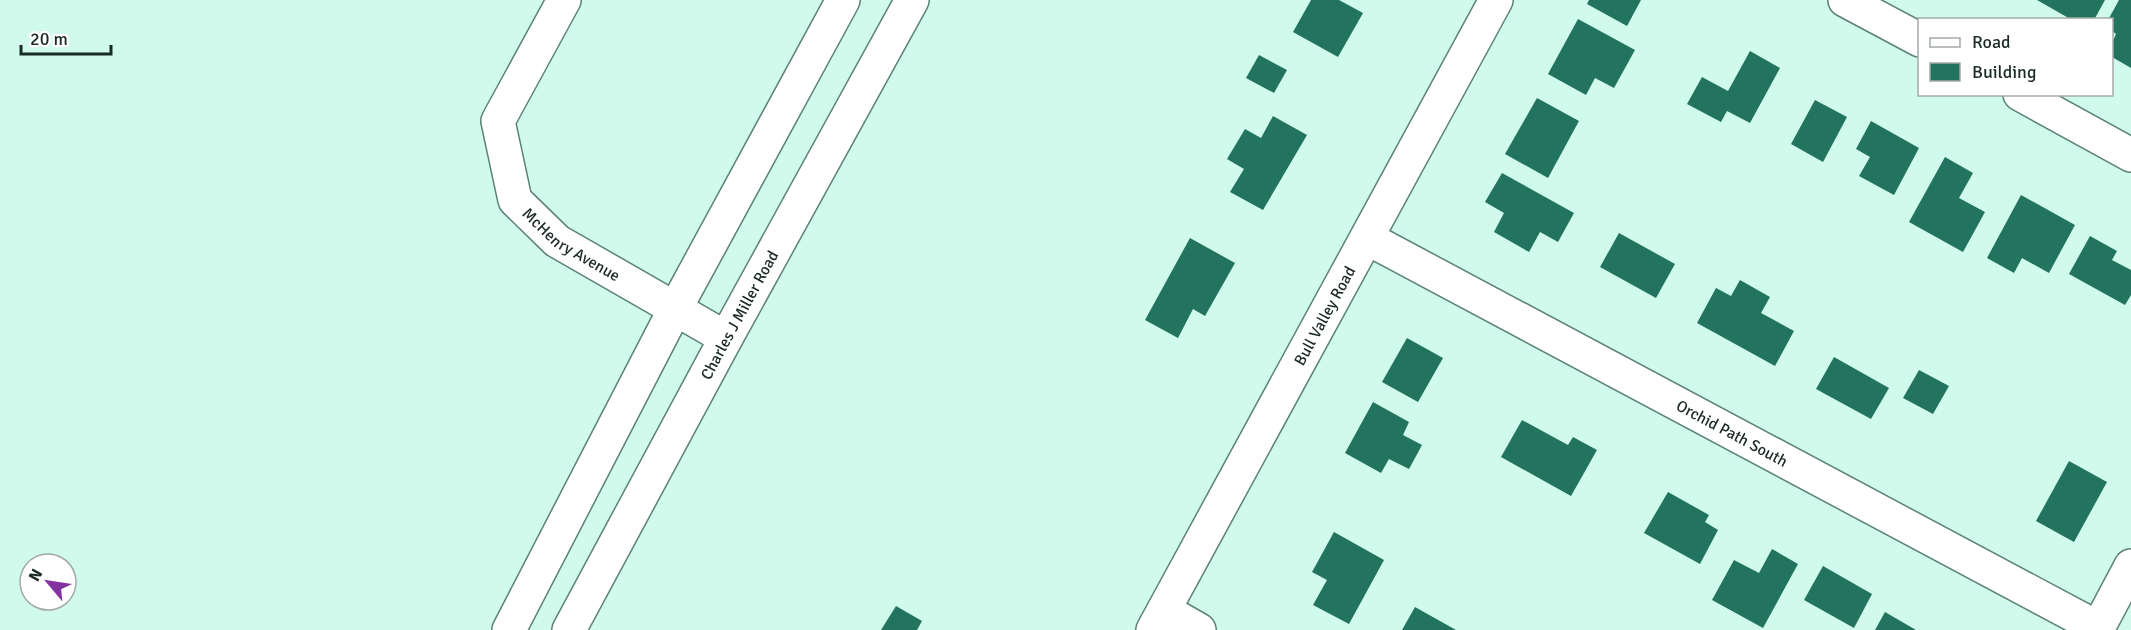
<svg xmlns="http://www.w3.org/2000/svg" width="2131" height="630" viewBox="0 0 2131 630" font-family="Signika,sans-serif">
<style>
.building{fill:#23745e}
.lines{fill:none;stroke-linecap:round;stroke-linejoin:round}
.minor-casing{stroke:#5b8274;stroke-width:36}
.minor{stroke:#fff;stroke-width:33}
.labels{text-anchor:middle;stroke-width:6;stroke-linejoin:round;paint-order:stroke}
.street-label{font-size:16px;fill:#1a2a25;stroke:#fff}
</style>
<rect width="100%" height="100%" fill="#d0faeb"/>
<g class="building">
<path d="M 1311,0 L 1339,0 L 1363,13 L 1338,57 L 1293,32 Z"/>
<path d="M 1589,0 L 1641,0 L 1627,26 L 1587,4 Z"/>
<path d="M 2037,0 L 2105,0 L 2094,20 L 2072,20 Z"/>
<path d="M 2119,0 L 2131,0 L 2131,68 L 2112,57 L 2112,43 L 2116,34 L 2112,31 L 2112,20 L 2108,20 Z"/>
<path d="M 1578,19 L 1635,50 L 1614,88 L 1595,78 L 1586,95 L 1548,74 Z"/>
<path d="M 1750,51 L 1780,68 L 1750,123 L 1727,111 L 1721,122 L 1687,104 L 1702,77 L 1728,91 Z"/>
<path d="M 1259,55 L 1287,70 L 1274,93 L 1246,78 Z"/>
<path d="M 1537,98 L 1579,121 L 1548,178 L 1505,154 Z"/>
<path d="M 1815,100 L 1847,117 L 1823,162 L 1791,144 Z"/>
<path d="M 1273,116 L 1307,135 L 1263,210 L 1230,192 L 1244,169 L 1227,159 L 1245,129 L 1261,138 Z"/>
<path d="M 1871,121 L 1919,148 L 1894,195 L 1859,176 L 1870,157 L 1856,149 Z"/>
<path d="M 1945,157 L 1973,173 L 1959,198 L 1985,212 L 1963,252 L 1909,222 Z"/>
<path d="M 1502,173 L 1574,213 L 1558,242 L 1540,232 L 1529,252 L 1494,232 L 1504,213 L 1485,202 Z"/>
<path d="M 2021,195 L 2075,225 L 2049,273 L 2022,258 L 2014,273 L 1987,258 Z"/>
<path d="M 1619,233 L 1675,264 L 1656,298 L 1600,267 Z"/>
<path d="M 2090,236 L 2117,251 L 2112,260 L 2131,270 L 2131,295 L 2125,305 L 2069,274 Z"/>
<path d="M 1190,238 L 1235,263 L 1205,316 L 1193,309 L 1178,338 L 1145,320 Z"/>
<path d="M 1740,280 L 1770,297 L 1761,313 L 1794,331 L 1775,366 L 1697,323 L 1716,288 L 1731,296 Z"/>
<path d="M 1407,338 L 1443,358 L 1418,402 L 1382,382 Z"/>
<path d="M 1834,357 L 1889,388 L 1871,419 L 1816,389 Z"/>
<path d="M 1919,370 L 1949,386 L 1933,414 L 1903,398 Z"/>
<path d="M 1373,402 L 1409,422 L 1403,435 L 1422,445 L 1409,469 L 1389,459 L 1381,473 L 1345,453 Z"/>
<path d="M 1522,420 L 1568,445 L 1573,437 L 1597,450 L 1571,496 L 1501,457 Z"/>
<path d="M 2069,461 L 2107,482 L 2074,542 L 2036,521 Z"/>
<path d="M 1668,492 L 1709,515 L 1705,522 L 1718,530 L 1700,564 L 1644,533 Z"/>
<path d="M 1334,532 L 1384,560 L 1349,624 L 1313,605 L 1327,580 L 1312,572 Z"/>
<path d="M 1772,549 L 1798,564 L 1763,628 L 1712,600 L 1734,560 L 1759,573 Z"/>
<path d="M 1823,566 L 1872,594 L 1854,628 L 1804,600 Z"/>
<path d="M 896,606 L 922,621 L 917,630 L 881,630 Z"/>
<path d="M 1415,607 L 1456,630 L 1402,630 Z"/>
<path d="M 1885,612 L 1916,630 L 1875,630 Z"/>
</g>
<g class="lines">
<g class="minor-casing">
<g id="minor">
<path id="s1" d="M 564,0 L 498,121 L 515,200 L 557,241 L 726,338"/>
<path d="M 1845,0 L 1920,40"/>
<path d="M 2020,94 L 2131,155"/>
<path id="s2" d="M 1367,238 L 2098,628"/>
<path d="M 1164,610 L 1199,630"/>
<path d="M 509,630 L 675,309 L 843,0"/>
<path id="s3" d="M 569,630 L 726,338 L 912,0"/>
<path id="s4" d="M 1153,630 L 1496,0"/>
<path d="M 2097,630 L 2131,566"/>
</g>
</g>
<use href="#minor" class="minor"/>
</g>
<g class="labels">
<g class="street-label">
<text dy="6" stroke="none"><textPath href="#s1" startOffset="291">McHenry Avenue</textPath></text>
<text dy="6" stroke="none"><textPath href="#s3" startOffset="358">Charles J Miller Road</textPath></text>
<text dy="6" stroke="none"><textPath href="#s4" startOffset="358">Bull Valley Road</textPath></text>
<text dy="6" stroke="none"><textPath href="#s2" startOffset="414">Orchid Path South</textPath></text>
</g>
</g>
<rect x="1918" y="18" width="195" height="78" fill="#ffffff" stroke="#a3aaa8" stroke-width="1.5"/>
<rect x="1930" y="38" width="30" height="9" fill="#ffffff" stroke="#a3aaa8" stroke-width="1.5"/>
<text x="1972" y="48" font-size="18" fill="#1a2a25">Road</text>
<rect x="1930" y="63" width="30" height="18" fill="#23745e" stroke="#a3aaa8" stroke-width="1.5"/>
<text x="1972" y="78" font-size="18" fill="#1a2a25">Building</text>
<g transform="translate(48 582) rotate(299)"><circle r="28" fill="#ffffff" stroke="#a3aaa8" stroke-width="1.5"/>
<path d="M0-4.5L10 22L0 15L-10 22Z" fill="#8332a1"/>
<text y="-9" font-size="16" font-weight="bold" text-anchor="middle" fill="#1a2a25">N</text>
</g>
<path d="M21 45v9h90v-9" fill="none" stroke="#1a2a25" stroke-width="3"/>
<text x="30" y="45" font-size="18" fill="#1a2a25" stroke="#ffffff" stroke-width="4.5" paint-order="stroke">20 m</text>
</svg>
